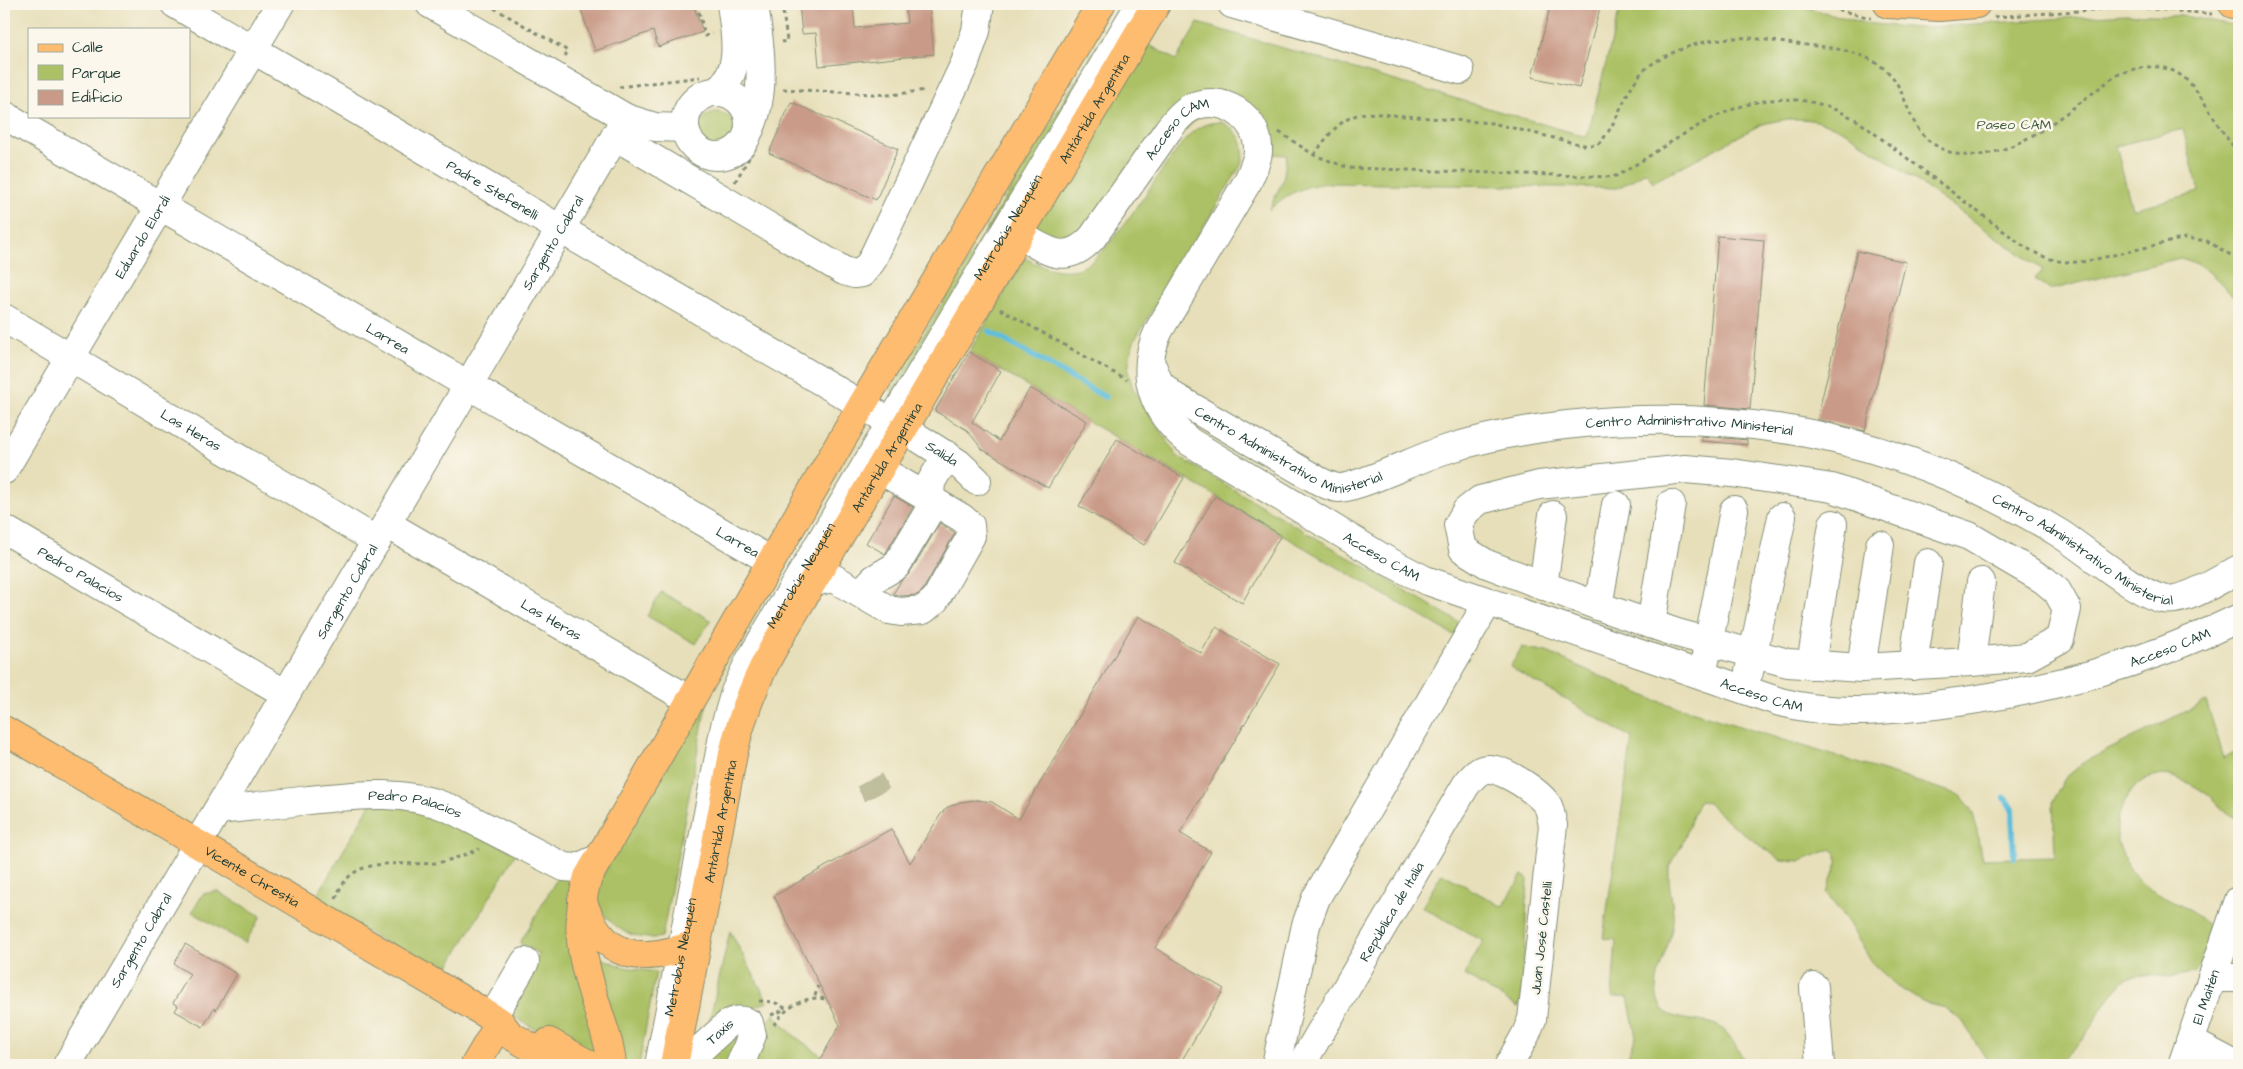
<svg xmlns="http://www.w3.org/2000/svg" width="2243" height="1069" viewBox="0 0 2243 1069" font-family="'Architects Daughter',sans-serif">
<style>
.green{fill:#acc165;stroke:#667f4c;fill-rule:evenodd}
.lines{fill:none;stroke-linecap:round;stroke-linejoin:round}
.stream{stroke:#5ebedc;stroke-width:6}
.building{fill:#c99a87}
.minor-tunnel{stroke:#bfbf9e;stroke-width:28;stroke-dasharray:28 14;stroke-linecap:butt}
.minor-casing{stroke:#838e76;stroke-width:30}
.major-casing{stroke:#838e76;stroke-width:30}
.path{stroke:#838e76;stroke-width:3;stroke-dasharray:4 4;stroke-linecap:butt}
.minor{stroke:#fff;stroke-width:28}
.major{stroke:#fdbc6f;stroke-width:28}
.labels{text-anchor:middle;stroke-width:5;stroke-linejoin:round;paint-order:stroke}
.street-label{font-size:14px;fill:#1f3d34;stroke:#fbf7ec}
.park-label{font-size:14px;fill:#425e40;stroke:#fbf7ec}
</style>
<rect width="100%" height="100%" fill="#fbf7ec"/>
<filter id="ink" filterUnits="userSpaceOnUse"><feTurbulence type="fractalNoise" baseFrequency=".02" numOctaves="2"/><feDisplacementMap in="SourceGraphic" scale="10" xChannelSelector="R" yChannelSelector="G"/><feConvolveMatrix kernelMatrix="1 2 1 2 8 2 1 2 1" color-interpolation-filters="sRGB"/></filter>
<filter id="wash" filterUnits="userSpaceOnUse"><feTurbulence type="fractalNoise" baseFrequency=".0096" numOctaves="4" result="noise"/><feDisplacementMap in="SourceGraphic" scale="20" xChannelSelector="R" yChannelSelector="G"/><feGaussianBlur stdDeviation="1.12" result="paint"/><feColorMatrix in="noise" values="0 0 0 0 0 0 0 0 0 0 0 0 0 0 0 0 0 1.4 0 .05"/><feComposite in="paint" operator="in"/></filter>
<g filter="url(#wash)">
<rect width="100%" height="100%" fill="#e7dfb9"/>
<g class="green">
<path d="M 1122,4 L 1134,4 L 892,396 L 892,387 Z"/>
<path d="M 1621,4 L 1794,4 L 1864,23 L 1915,28 L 2125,14 L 2183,16 L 2239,26 L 2239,304 C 2222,284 2207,264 2180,258 L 2050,290 L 2035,279 L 2043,270 L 1854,137 C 1824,118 1795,114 1760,125 L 1653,182 L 1646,172 L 1618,188 L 1329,183 C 1304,186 1287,193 1269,210 L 1283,180 L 1287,155 L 1270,154 L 1220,96 L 1071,243 L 1038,236 L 1035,221 L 1142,41 L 1176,60 L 1198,23 L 1587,137 ZM 2183,129 L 2199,192 L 2132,209 L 2116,146 Z"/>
<circle cx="717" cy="130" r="18"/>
<path d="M 1221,122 C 1240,130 1247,146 1241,165 L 1135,339 L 1130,355 L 1128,371 L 1133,388 L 1177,456 L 1464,625 L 1457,637 L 969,352 L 1025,258 C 1042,267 1063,275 1083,267 C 1106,257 1152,184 1169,161 C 1184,141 1194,122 1221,122 Z"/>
<path d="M 661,592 L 711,620 L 696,644 L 647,616 Z"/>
<path d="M 1522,647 L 1547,652 L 1652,699 L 1957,794 C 1979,807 1976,837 1982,859 L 2055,857 L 2053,801 L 2065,778 L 2086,761 L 2206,701 L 2224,758 L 2239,749 L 2239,821 C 2225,815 2217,801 2204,792 C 2179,776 2151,764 2131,792 C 2119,809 2113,825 2119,845 C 2124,861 2134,878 2148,888 C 2164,899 2201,911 2208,928 C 2215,946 2204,960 2195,973 L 2169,977 L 2139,974 L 2124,981 L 2110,997 L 2082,1040 L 2057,1065 L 1990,1065 L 1963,1022 L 1946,1008 L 1924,1003 L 1898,987 L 1872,963 L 1848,922 L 1826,893 L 1837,864 L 1837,854 L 1831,849 L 1801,861 L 1781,860 L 1732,825 L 1708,803 L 1700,801 C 1690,817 1688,835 1679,850 C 1675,857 1669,863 1669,871 C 1668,890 1676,909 1672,928 C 1669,951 1648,982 1660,1005 C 1669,1023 1700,1018 1716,1025 C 1732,1032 1737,1053 1749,1065 L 1624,1065 L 1636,1037 L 1628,997 L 1612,997 L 1616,940 L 1603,938 L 1632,738 L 1510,667 Z"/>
<path d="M 713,670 L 662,937 C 631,943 599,922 595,890 Z"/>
<path d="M 371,803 L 420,809 L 516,853 L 443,976 L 314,901 Z"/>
<path d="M 1442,873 L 1503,907 L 1522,875 L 1528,879 L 1522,1001 L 1518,1007 L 1464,975 L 1483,941 L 1422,907 Z"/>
<path d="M 559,875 L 574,881 L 599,1052 L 589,1061 L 506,1012 L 539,954 L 520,943 Z"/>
<path d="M 217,891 L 261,916 L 245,943 L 192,912 L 203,894 Z"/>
<path d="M 730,931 L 768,1002 L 747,1009 L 706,1035 Z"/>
<path d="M 598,957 L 624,967 L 656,972 L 639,1065 L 622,1065 L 596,959 Z"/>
<path d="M 774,1014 L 792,1034 L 822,1056 L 819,1062 L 823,1065 L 751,1065 L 764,1029 Z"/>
<path d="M 741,1026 L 736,1065 L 700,1065 Z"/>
</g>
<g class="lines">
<g class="stream">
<path d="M 989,331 L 1105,397"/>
<path d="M 2005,798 L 2012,809 L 2014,858"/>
</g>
</g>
<g id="blocks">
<g class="building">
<path d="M 579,4 L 693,4 L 703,32 L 658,47 L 653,31 L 595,51 Z"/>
<path d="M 799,4 L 853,4 L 855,28 L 907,23 L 905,4 L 929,4 L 934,54 L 819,66 L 816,33 L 802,34 Z"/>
<path d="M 1551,4 L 1601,4 L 1579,88 L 1532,77 Z"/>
<path d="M 791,102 L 898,149 L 876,200 L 769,153 Z"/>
<path d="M 1718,236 L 1764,240 L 1750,409 L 1704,405 Z"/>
<path d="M 1857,251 L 1906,262 L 1865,431 L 1817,419 Z"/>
<path d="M 969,352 L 1001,371 L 972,422 L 999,441 L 1030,388 L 1087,421 L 1048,488 L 982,449 L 967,430 L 935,411 Z"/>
<path d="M 1701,436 L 1747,440 L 1747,445 L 1701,441 Z"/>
<path d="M 1117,439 L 1184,478 L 1144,545 L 1079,506 Z"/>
<path d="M 894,496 L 913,507 L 885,554 L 866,543 Z"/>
<path d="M 1215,496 L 1281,535 L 1242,603 L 1175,563 Z"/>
<path d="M 940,523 L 955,533 L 923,590 L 917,595 L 902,596 L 893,594 L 901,581 L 909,574 Z"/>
<path d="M 1138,616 L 1201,653 L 1216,627 L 1280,664 L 1180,833 L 1211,852 L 1155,948 L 1224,989 L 1179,1065 L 817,1065 L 840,1025 L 774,896 L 891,829 L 910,863 L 941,814 L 946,808 L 960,802 L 976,800 L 992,802 L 1019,819 Z"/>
<path d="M 185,944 L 237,974 L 216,1010 L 214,1008 L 203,1027 L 175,1011 L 178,1006 L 173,1003 L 190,974 L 174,964 Z"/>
</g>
</g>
</g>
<g filter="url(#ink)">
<use href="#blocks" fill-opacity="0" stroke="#838e76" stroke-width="1"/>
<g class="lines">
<path class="minor-tunnel" d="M 869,780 L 877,795"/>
<g class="minor-casing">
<g id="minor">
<path id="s1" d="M 175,4 L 920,439 L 958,463 L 977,481"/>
<path d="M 430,4 L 626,118 L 655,127 L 685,128"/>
<path d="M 1232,4 L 1460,70"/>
<circle cx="717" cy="124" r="32"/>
<path d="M 716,92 C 744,72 735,33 731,4"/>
<path id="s2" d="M 4,115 L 771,561"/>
<path d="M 750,129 C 767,92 760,44 754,4"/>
<path d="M 615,136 L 844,271 L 854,274 L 862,273 L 871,262 L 965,63 L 976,31 L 980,4"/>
<path id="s3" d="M 1018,234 C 1046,250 1065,267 1092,238 L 1168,130 C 1174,122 1181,113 1190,108 C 1221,92 1260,117 1258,152 C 1257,162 1252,171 1248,181 L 1159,330 C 1138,374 1153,413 1190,442 L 1386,560 L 1425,580 L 1780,702 C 1837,716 1878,711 1935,705 C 2044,692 2140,666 2239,618"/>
<path id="s4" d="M 4,318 L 377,541"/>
<path id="s5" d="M 1153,368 L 1159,383 L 1173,396 L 1319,481 C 1325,484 1331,487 1338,488 C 1356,489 1421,457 1444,450 C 1550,417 1681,412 1790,430 C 1885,446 1977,483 2059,533 C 2086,550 2135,593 2163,599 C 2183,604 2221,579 2239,569"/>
<path d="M 1685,469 L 1732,473 L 1832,488 L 1969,536 L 2044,580 L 2057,591 L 2067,609 L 2060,639 L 2027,657 L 1971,662 L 1861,668 L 1788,663 L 1677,633 L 1598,606 L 1487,564 L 1463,549 L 1458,525 L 1466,511 L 1480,500 L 1539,485 Z"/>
<path id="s6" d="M 4,470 L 280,4"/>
<path id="s7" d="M 387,524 L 690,700"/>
<path id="s8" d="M 4,529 L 286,694"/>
<path d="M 813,582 L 833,578 L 889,610 L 901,612 L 923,610 L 935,600 L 971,536 L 970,525 L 962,518 L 879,469"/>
<path d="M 1543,586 L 1553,515"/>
<path d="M 861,593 L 874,579 L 896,566 L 929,511 L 931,482 L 947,455"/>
<path d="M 1598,606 L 1616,505"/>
<path d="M 1651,624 L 1671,504"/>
<path d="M 1705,661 L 1734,510"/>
<path d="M 1971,662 L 1981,582"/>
<path d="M 1811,665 L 1833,524"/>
<path d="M 1913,666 L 1928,563"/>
<path d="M 1861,668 L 1880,545"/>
<path d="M 1749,672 L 1782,517"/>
<path id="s9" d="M 218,810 C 248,807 279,804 309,800 C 358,795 403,789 449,808 L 564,867 L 577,868 L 597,859"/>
<path d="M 2212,978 L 2239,978"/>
<path d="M 1814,987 L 1820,1065"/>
<path d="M 492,1018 L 525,962"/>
<path d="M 2190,1041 L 2235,1065"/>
<path id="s10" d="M 67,1065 L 626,118"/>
<path id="s11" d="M 659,1065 L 725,726 L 735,692 L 749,662 L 1140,4"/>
<path id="s12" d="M 683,1065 L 728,1024 C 736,1020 741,1019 749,1023 L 752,1035 L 740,1065"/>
<path d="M 1276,1065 L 1306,925 L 1316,898 L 1488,602"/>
<path id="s13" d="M 1301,1065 L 1466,785 C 1472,778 1478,769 1488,769 C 1503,768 1541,793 1548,806 C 1551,812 1551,819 1553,825 L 1532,1019 L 1526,1034 L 1509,1065"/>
<path id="s14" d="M 2182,1065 L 2239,900"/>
</g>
</g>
<g class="major-casing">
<g id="major">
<path d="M 1888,4 L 1939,7 L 1976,4"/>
<path d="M 2233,4 L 2239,5"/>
<path id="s15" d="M 4,730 L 500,1022 L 510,1035 L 562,1065"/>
<path d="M 582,899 C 602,961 642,965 697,943"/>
<path d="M 549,1042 L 590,1065"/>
<path d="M 475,1065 L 500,1022"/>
<path d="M 612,1065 C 611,1050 606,1035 601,1020 C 585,968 571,932 588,877 L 862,405 L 1101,4"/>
<path id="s16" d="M 674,1065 L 733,754 C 742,713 757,676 778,640 L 1156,4"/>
</g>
</g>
<g class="path">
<path d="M 487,4 L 568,51 L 565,56"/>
<path d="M 697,4 L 705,36 L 712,34"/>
<path d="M 782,4 L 787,41 L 782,42"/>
<path d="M 1815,4 L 1871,18"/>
<path d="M 1994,17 L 2132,7 L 2212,14"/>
<path d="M 619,87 L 700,77"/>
<path d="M 783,89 L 891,95 L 926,90"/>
<path d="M 1279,132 L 1314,155 L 1349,168 L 1612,177 L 1619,175 C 1698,127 1764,66 1858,121 L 2022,245 C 2044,259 2062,265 2088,261 L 2186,238 L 2207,241 L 2239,260"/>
<path d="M 1314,155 C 1329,134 1341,116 1367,113 L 1492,123 L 1583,145 L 1597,145 C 1620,125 1623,86 1649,66 C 1673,49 1709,38 1738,38 C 1754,37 1771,41 1787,43 C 1820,47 1862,47 1888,72 C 1907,91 1907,122 1928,140 C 1989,189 2069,108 2117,75 C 2194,44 2198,107 2239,153"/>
<path d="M 735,182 L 752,153"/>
<path d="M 1000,309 L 1127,380"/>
<path d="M 336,899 C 350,852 398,867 435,863 C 450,861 464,855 479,849"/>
<path d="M 815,996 L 818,986"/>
<path d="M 759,1001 L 774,1002 L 787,1009"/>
<path d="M 771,1015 L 786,1009"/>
<path d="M 774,1025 C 783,1009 807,994 825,999"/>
</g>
<use href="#minor" class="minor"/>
<use href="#major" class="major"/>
</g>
</g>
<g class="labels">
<g class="street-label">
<text dy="5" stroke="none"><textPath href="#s16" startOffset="1058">Antártida Argentina</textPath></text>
<text dy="5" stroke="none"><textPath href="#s3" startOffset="224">Acceso CAM</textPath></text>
<text dy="5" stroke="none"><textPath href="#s1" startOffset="368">Padre Stefenelli</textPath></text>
<text dy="5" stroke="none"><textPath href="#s11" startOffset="920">Metrobús Neuquén</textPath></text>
<text dy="5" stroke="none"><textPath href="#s6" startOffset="271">Eduardo Elordi</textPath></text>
<text dy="5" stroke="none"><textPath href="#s10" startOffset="955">Sargento Cabral</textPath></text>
<text dy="5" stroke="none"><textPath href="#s2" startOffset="444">Larrea</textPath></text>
<text dy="5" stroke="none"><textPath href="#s4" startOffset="218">Las Heras</textPath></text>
<text dy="5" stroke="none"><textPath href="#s5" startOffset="586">Centro Administrativo Ministerial</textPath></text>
<text dy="5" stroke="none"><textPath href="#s5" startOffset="166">Centro Administrativo Ministerial</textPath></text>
<text dy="5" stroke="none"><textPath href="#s1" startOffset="889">Salida</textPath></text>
<text dy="5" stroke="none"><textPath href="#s16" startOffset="652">Antártida Argentina</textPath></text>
<text dy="5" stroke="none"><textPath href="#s2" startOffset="849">Larrea</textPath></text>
<text dy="5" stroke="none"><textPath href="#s5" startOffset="1006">Centro Administrativo Ministerial</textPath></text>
<text dy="5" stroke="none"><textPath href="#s3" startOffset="899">Acceso CAM</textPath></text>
<text dy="5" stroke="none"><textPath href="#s8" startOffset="89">Pedro Palacios</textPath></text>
<text dy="5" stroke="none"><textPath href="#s11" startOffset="515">Metrobús Neuquén</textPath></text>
<text dy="5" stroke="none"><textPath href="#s10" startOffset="550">Sargento Cabral</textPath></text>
<text dy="5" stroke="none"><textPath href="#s7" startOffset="190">Las Heras</textPath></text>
<text dy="5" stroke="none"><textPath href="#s3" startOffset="1722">Acceso CAM</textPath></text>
<text dy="5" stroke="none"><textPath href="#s3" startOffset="1304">Acceso CAM</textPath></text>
<text dy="5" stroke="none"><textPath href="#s9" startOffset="199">Pedro Palacios</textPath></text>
<text dy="5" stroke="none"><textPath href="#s16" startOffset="248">Antártida Argentina</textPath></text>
<text dy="5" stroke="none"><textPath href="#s15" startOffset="288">Vicente Chrestia</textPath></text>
<text dy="5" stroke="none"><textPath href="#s13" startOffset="178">República de Italia</textPath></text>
<text transform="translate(1541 938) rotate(-84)" y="5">Juan José Castelli</text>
<text dy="5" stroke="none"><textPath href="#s10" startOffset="145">Sargento Cabral</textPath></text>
<text dy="5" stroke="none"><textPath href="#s11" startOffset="110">Metrobús Neuquén</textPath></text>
<text dy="5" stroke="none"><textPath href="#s14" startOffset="72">El Maitén</textPath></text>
<text dy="5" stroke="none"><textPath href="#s12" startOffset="50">Taxis</textPath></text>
</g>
<g class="park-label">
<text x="2014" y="129">Paseo CAM</text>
</g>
</g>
<rect width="2243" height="1069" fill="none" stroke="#fbf7ec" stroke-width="20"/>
<rect x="28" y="28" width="162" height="90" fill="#fbf7ec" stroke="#a3ada2"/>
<rect x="38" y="44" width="25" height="8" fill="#fdbc6f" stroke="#a3ada2"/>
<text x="72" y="52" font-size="15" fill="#1f3d34">Calle</text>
<rect x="38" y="65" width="25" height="15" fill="#acc165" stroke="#a3ada2"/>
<text x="72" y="78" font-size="15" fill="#1f3d34">Parque</text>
<rect x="38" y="90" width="25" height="15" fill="#c99a87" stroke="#a3ada2"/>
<text x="72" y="102" font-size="15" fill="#1f3d34">Edificio</text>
</svg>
